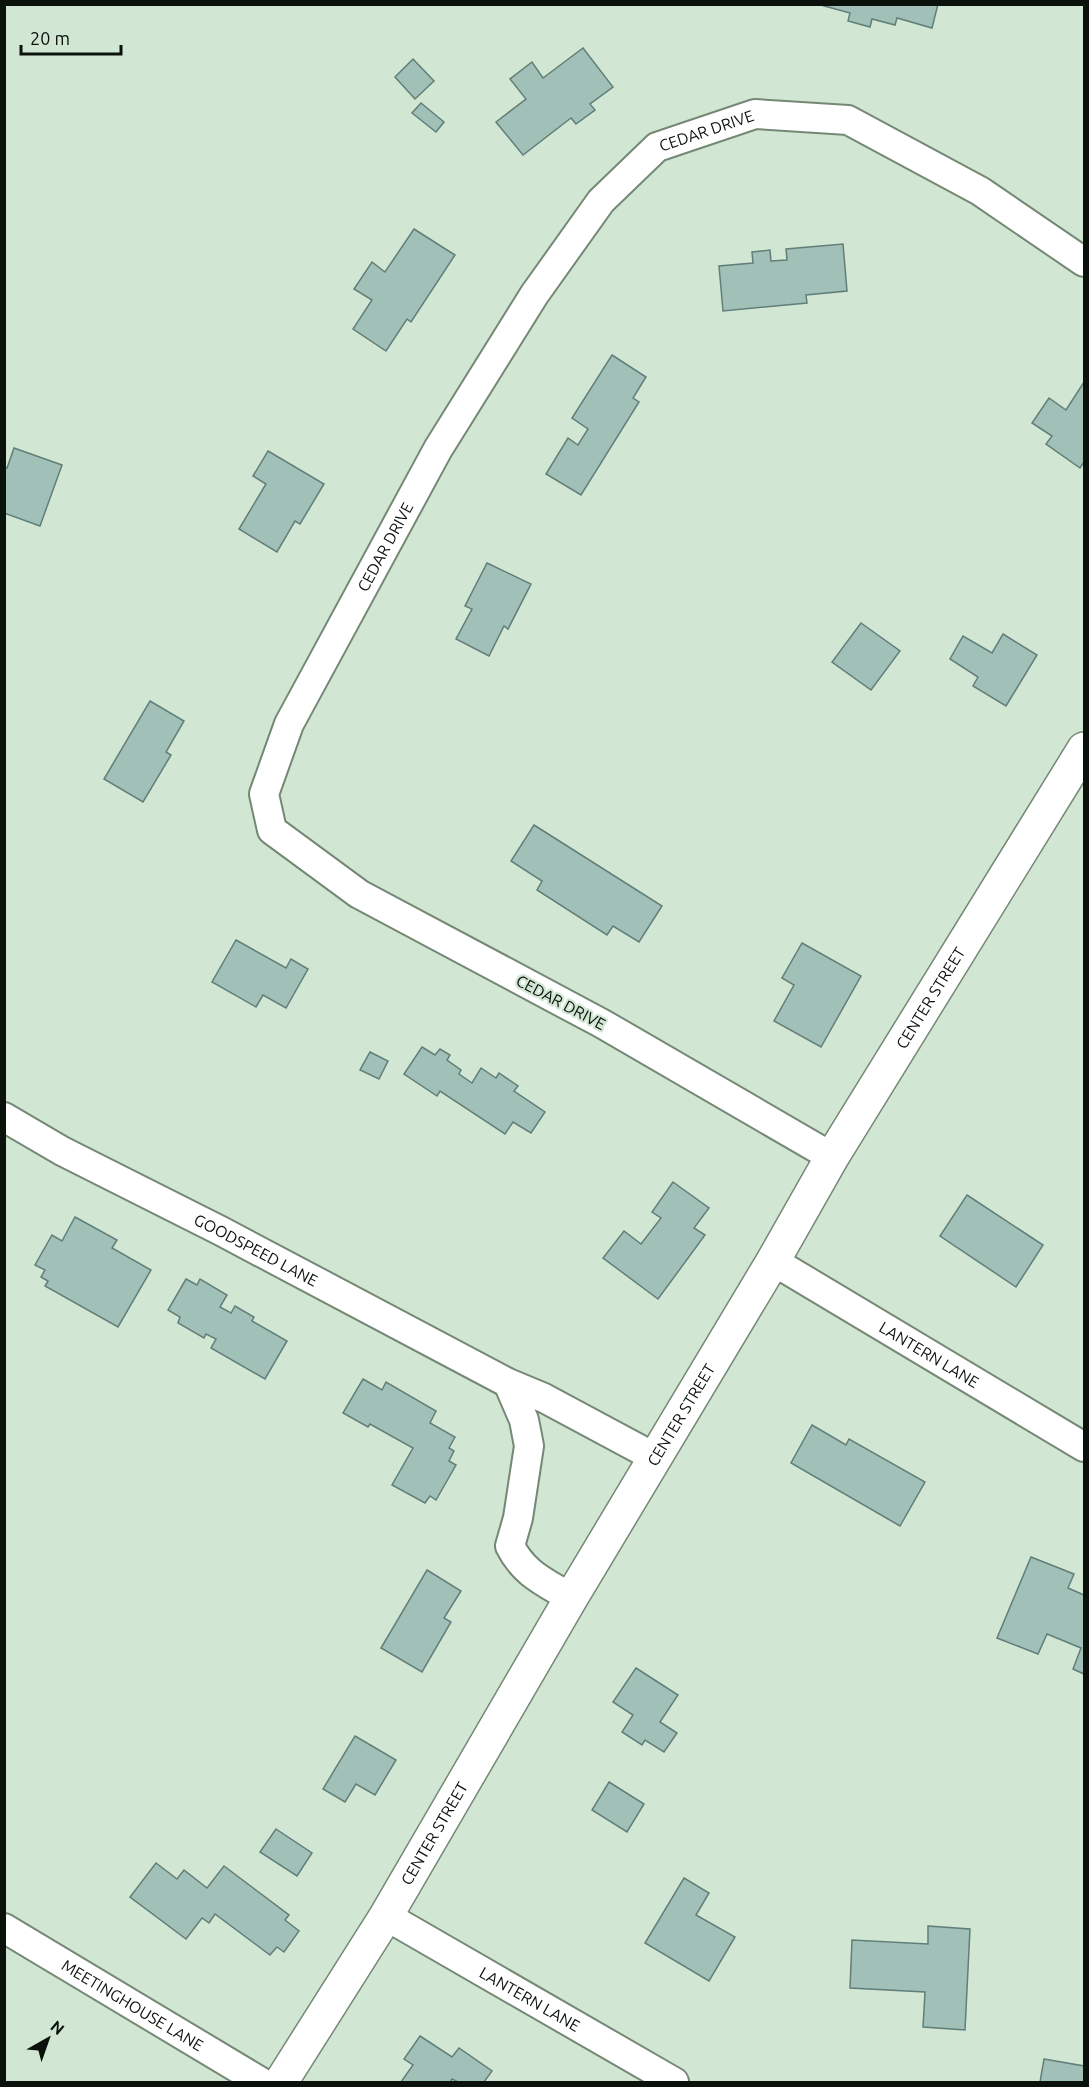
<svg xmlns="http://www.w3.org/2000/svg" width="1089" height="2087" viewBox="0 0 1089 2087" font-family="Ubuntu,sans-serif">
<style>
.building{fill:#a0c0b8;stroke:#617e78;stroke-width:1.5}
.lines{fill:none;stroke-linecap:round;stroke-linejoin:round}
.minor-casing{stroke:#748875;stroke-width:32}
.secondary-casing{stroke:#748875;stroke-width:36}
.minor{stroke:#fff;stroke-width:28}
.secondary{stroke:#fff;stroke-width:33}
.labels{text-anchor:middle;stroke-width:4.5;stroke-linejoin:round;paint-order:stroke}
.street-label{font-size:16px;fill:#0b120b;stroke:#d2e7d3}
</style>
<rect width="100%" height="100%" fill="#d2e7d3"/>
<g class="building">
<path d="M 817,4 L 938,4 L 932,28 L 897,18 L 895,25 L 872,19 L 870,27 L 848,21 L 850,13 Z"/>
<path d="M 583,48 L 613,87 L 590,104 L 595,110 L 576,124 L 571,118 L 523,155 L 496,122 L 526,99 L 510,79 L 532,62 L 543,78 Z"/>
<path d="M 413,59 L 434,81 L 415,99 L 395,77 Z"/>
<path d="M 421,103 L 444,122 L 436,132 L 412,113 Z"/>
<path d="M 414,229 L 455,255 L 411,322 L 407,319 L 386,351 L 353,329 L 372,300 L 354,289 L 372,262 L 385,272 Z"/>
<path d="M 843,244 L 847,291 L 806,295 L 807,303 L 723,311 L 719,266 L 753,263 L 752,252 L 770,250 L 771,261 L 787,260 L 786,249 Z"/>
<path d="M 612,355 L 646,377 L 633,398 L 639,402 L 581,495 L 546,474 L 568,438 L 578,445 L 588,429 L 572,418 Z"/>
<path d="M 1084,382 L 1084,462 L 1080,468 L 1046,444 L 1052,436 L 1032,423 L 1049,398 L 1066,410 Z"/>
<path d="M 14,448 L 62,465 L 40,526 L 4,513 L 4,467 L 7,468 Z"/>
<path d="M 268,451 L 324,484 L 300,524 L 295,521 L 277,552 L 239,529 L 266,484 L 253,476 Z"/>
<path d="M 487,563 L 531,584 L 508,629 L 504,626 L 489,656 L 456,639 L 472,609 L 465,606 Z"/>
<path d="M 861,623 L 900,651 L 871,690 L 832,662 Z"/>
<path d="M 1003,634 L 1037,655 L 1006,706 L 973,686 L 978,677 L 950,659 L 963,636 L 992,653 Z"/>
<path d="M 150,701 L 184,721 L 166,752 L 171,755 L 143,802 L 104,779 Z"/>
<path d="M 534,825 L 662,906 L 639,942 L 613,926 L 607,935 L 537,890 L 542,881 L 511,861 Z"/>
<path d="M 236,940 L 286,968 L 291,959 L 308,969 L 286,1008 L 263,995 L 256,1007 L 212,982 Z"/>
<path d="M 802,943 L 861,976 L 821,1047 L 774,1021 L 794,985 L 782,978 Z"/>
<path d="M 422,1047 L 435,1055 L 440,1049 L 450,1055 L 447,1060 L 461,1070 L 459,1074 L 472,1083 L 481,1068 L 496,1078 L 499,1073 L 518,1086 L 514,1091 L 545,1112 L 531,1133 L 513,1122 L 505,1134 L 440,1091 L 437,1096 L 404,1074 Z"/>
<path d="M 370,1052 L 388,1061 L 379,1079 L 360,1070 Z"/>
<path d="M 673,1182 L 709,1208 L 694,1228 L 705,1235 L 658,1299 L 603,1258 L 624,1231 L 641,1244 L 661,1218 L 652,1212 Z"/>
<path d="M 967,1195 L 1043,1245 L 1016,1287 L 940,1236 Z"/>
<path d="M 75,1217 L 117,1240 L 112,1248 L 151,1270 L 118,1327 L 45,1286 L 48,1281 L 41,1277 L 45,1270 L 35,1265 L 52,1235 L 62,1241 Z"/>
<path d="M 186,1279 L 197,1285 L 200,1279 L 227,1295 L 220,1307 L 231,1313 L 235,1306 L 254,1317 L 252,1321 L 287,1341 L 265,1379 L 211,1348 L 216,1339 L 206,1334 L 204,1338 L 178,1323 L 180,1317 L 168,1310 Z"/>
<path d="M 363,1379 L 382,1390 L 386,1382 L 436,1411 L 430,1423 L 455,1437 L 449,1448 L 454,1451 L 449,1461 L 456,1465 L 436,1500 L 430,1496 L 425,1503 L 392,1485 L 413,1448 L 370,1424 L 368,1427 L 343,1413 Z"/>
<path d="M 812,1425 L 846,1445 L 849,1439 L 925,1482 L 900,1526 L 791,1463 Z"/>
<path d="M 1031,1557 L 1074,1574 L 1068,1588 L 1084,1595 L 1084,1674 L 1073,1669 L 1081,1648 L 1047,1634 L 1038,1654 L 997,1638 Z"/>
<path d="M 427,1570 L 461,1591 L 444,1618 L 451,1622 L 422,1672 L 381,1648 Z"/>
<path d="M 636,1668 L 678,1695 L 660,1722 L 677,1733 L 664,1752 L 645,1740 L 642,1745 L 622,1732 L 633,1715 L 613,1702 Z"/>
<path d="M 355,1736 L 396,1760 L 375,1795 L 356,1784 L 345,1802 L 323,1789 Z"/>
<path d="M 609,1782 L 644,1804 L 627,1832 L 592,1810 Z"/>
<path d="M 276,1829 L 312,1853 L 297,1876 L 260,1852 Z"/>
<path d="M 156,1863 L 177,1879 L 184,1870 L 207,1888 L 224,1866 L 289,1915 L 285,1920 L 299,1931 L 284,1952 L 277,1947 L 270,1955 L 215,1914 L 209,1923 L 202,1918 L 186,1939 L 130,1897 Z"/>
<path d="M 684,1878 L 709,1893 L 696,1915 L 735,1937 L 709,1981 L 645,1943 Z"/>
<path d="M 928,1926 L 970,1929 L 965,2030 L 923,2027 L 925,1992 L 850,1988 L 852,1940 L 928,1944 Z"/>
<path d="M 420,2036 L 452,2057 L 459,2048 L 492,2071 L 484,2082 L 458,2082 L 452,2079 L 450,2082 L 401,2082 L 413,2065 L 404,2059 Z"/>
<path d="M 1044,2059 L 1084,2066 L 1084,2082 L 1040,2082 Z"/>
</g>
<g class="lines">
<g class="minor-casing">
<g id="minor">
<path id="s1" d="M 4,1117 L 62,1151 L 221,1231 L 508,1383 L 544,1398 L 654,1457"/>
<path id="s2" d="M 832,1157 L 601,1023 L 359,894 L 272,830 L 264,794 L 289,724 L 438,449 L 534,295 L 601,201 L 657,147 L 755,114 L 848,120 L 980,191 L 1084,262"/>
<path id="s3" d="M 773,1261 L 1084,1447"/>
<path d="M 508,1383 L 524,1420 L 529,1446 L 518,1518 L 510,1546 C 524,1574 545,1582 571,1598"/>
<path id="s4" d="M 386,1916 L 674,2082"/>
<path id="s5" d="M 4,1928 L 261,2082"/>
</g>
</g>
<g class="secondary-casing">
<g id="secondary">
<path id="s6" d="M 281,2082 L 386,1916 L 571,1598 L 773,1261 L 832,1157 L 1084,749"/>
</g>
</g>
<use href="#minor" class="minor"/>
<use href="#secondary" class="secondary"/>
</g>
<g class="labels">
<g class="street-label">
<text dy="6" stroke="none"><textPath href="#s2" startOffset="1500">CEDAR DRIVE</textPath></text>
<text dy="6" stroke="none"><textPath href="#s2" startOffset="962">CEDAR DRIVE</textPath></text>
<text dy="6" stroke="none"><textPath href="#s6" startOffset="1264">CENTER STREET</textPath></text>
<text transform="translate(561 1002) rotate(28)" y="6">CEDAR DRIVE</text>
<text dy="6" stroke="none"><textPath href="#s1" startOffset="285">GOODSPEED LANE</textPath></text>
<text dy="6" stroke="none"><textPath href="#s3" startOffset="182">LANTERN LANE</textPath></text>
<text dy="6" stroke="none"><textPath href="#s6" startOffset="778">CENTER STREET</textPath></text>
<text dy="6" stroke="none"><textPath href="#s6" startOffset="292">CENTER STREET</textPath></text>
<text dy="6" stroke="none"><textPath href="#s4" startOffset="166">LANTERN LANE</textPath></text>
<text dy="6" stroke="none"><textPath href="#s5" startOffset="150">MEETINGHOUSE LANE</textPath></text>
</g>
</g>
<rect width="1089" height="2087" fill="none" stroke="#0b120b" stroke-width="12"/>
<g transform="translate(48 2039) rotate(40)" stroke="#d2e7d3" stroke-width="4.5" paint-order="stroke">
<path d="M0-4.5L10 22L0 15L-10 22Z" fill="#0b120b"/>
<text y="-9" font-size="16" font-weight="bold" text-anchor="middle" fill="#0b120b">N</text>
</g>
<path d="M21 45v9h100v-9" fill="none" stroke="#0b120b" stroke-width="3"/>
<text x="30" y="45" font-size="18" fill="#0b120b" stroke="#d2e7d3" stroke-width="4.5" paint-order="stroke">20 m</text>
</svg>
